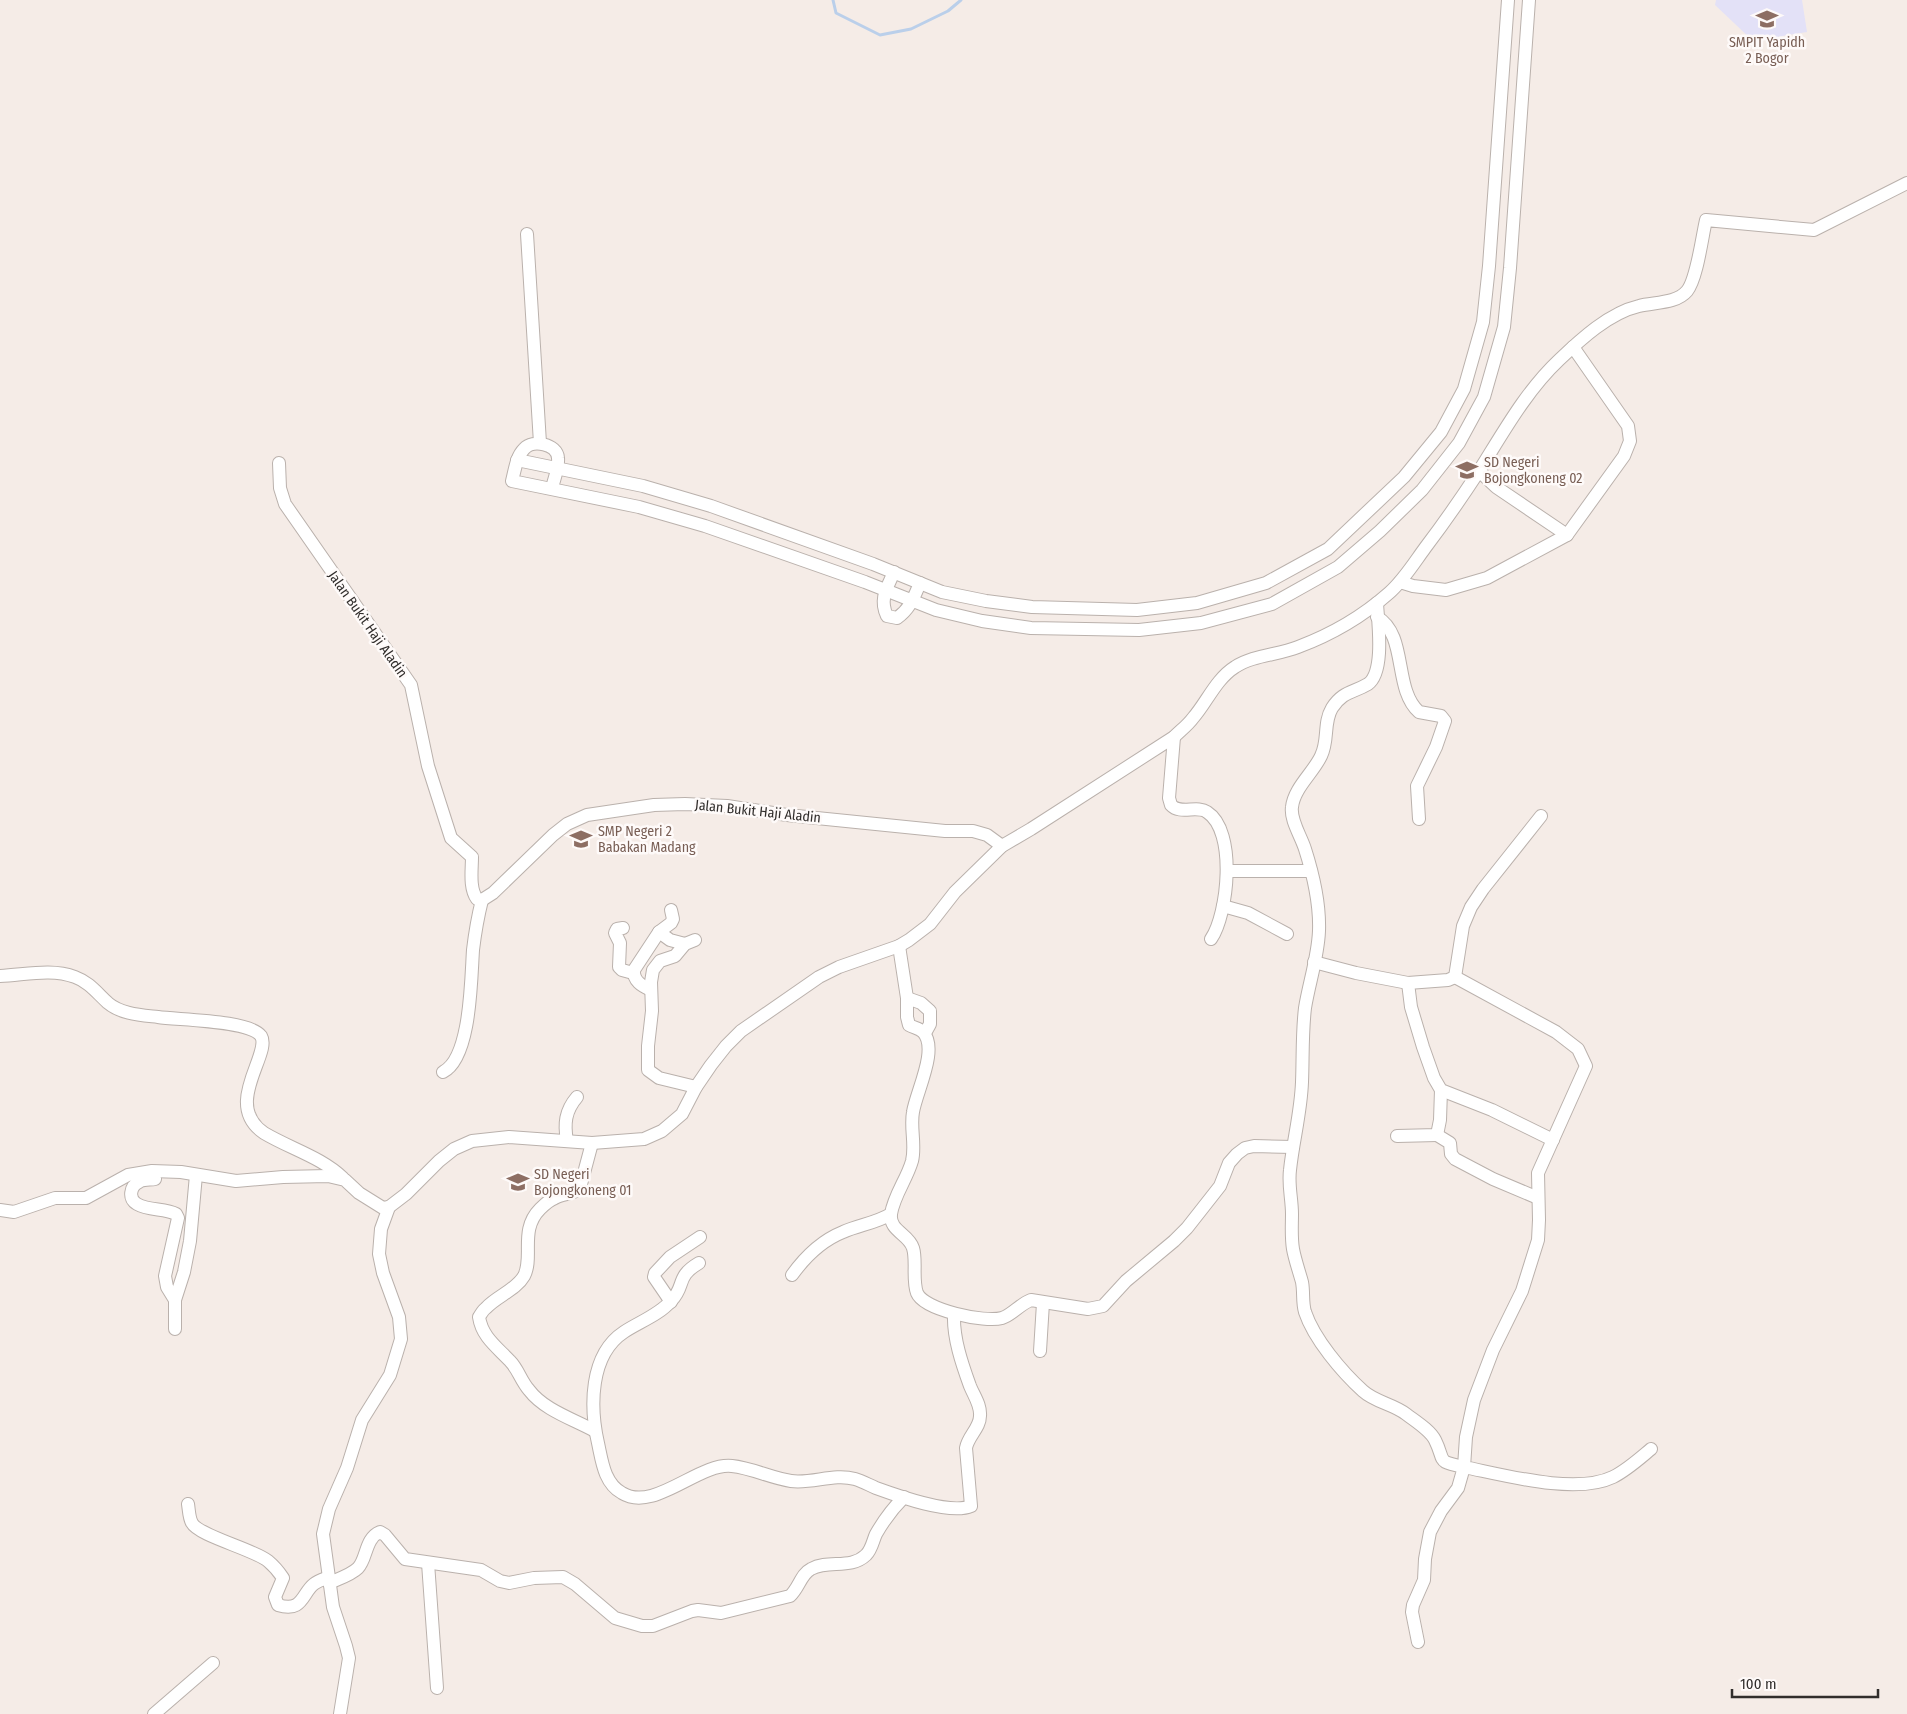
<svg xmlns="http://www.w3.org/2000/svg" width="1907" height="1714" viewBox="0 0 1907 1714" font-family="'Fira Sans Condensed',sans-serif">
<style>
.education{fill:#e3e1f7}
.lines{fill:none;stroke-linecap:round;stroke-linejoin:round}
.stream{stroke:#bacfea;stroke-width:3}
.minor-casing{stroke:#bab1ac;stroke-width:14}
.minor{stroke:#fff;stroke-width:12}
.labels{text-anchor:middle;stroke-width:5;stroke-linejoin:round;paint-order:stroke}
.education-label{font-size:14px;fill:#785e54;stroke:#fefaf9;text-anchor:start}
.street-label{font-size:14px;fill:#312e2c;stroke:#fefaf9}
</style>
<rect width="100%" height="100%" fill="#f5ece7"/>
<path class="education" d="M 1716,0 L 1802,0 L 1807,32 L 1753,41 L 1715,5 Z"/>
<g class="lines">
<path class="stream" d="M 833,0 L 836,13 L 880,35 L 911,29 L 948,11 L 961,0"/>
<g class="minor-casing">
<g id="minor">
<path d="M 527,234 L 540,443"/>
<path d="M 517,460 L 643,486 L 711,506 L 873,564 L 942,592 L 986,601 L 1032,607 L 1137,610 L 1197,603 L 1266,583 L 1328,549 L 1404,477 L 1441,432 L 1464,389 L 1483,322 L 1489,266 L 1508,0"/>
<path d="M 279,463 L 280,488 L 285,504 L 411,685 L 428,766 L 451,838 L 472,857 C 472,870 469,888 477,899 L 482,900 L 493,893 L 553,835 L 567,824 L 587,815 L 654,805 L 685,804 L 727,806 L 787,815 L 945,831 L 973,831 L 987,835 L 1002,846"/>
<path d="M 1479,471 L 1496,487 L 1567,535"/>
<path d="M 552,488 C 554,479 559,468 558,458 C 557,444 533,439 524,449 C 516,457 515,470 512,481 L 639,507 L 705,526 L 865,582 L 936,610 L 982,621 L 1031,628 L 1139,630 L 1201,623 L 1272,604 L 1338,567 L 1380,531 L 1422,490 L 1459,443 L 1484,397 L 1504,327 L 1510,268 L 1529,0"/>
<path d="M 894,572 C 887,588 879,599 887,616 L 897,618 C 910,609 914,597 920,583"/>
<path d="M 1400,582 L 1413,586 L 1446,590 L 1487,578 L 1567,535 L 1624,456 L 1630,441 L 1628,426 L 1573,347"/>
<path d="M 1377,603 C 1378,622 1385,672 1368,684 C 1353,693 1343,691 1332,708 C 1323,723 1329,740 1321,756 C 1313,773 1294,788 1292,807 C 1290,820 1301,836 1305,849 C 1313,874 1320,904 1319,931 C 1318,957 1309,983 1305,1008 C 1302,1033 1303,1058 1302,1082 C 1301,1112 1293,1141 1290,1170 C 1288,1185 1292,1199 1292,1214 C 1292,1226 1291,1237 1293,1249 C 1295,1260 1299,1271 1302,1282 C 1304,1292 1302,1302 1305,1312 C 1314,1339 1342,1372 1363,1391 C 1375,1402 1393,1404 1406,1414 C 1415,1421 1430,1430 1435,1440 C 1446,1462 1435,1461 1464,1467 L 1458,1488 L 1441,1511 L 1430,1532 L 1425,1559 L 1424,1580 L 1413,1605 L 1412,1612 L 1418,1642"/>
<path d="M 1377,617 C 1408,635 1393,689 1419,712 L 1441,716 L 1445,721 L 1436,747 L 1417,786 L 1419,819"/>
<path d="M 1174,737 L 1169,798 L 1171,805 C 1180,815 1197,805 1207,812 C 1237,831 1228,914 1211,939"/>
<path d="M 1227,871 L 1311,871"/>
<path d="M 1223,906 L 1248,913 L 1287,934"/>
<path d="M 623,928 L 617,929 L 615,933 L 620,943 L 619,967 L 622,970 L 633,973"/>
<path d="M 659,932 L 670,940 L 685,944"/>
<path d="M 695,940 L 685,944 L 675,956 L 660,961 L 653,970 L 651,982 L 652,1011 L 648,1046 L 648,1070 L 659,1078 L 696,1087"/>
<path d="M 899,946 L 907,998 L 907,1017 L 909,1025 C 914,1028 919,1028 923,1032 C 939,1049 916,1092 913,1112 C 910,1128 916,1145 912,1161 C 907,1179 894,1195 891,1214 C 889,1231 909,1234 913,1248 C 917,1261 912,1279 917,1293 C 924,1310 985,1323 1002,1318 C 1012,1315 1020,1304 1031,1300 L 1088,1309 L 1103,1306 L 1126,1281 L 1174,1241 L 1187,1228 L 1220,1186 L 1229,1163 L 1237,1154 L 1245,1148 L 1254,1146 L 1293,1147"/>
<path d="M 1314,962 L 1356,973 L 1408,983 L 1448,980 L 1455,977"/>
<path d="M 0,976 C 25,975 51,968 75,977 C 89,982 97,993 108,1003 C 121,1014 141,1015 158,1017 C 178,1020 250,1020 261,1036 C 272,1054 222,1104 264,1133 C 291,1149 321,1157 343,1178"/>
<path d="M 1455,977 L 1556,1032 L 1578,1049 L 1586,1066 L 1538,1173 L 1539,1220 L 1538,1240 L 1522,1291 L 1493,1350 L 1474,1400 L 1466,1437 L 1464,1467 C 1504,1475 1576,1495 1613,1477 C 1627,1470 1639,1459 1651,1449"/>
<path d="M 1455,977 L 1463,926 L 1471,907 L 1483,889 L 1541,816"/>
<path d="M 1408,983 L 1411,1007 L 1423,1047 L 1434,1078 L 1441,1090 L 1492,1110 L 1553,1140"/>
<path d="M 651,990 C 642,986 633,981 634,970 L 659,932 L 671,923 L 673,919 L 671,910"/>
<path d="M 907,998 L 921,1003 L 930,1011 L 930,1024 L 925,1033"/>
<path d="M 443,1072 C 471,1058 471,979 473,950 C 475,933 478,916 482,900"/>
<path d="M 1437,1135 L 1450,1143 L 1451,1154 L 1455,1159 L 1493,1179 L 1538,1198"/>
<path d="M 1397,1136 L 1437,1135 L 1440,1120 L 1441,1090"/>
<path d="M 567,1141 C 564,1124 565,1111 577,1097"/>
<path d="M 592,1143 L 580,1188 C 573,1195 563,1193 555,1198 C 549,1200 544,1205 540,1209 C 519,1230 534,1257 524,1276 C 516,1290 497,1296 486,1308 C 483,1310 481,1314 479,1317 C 482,1337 497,1347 510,1361 C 518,1369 521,1381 529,1390 C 544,1410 573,1419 595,1431"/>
<path d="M 155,1179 C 150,1180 143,1179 139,1182 C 130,1186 128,1199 137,1204 C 149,1211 165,1208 176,1214 L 178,1218 L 165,1276 L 167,1287 L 175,1300"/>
<path d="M 0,1210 L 14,1212 L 55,1198 L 86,1198 L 128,1175 L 152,1171 L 181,1172 L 236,1181 L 283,1177 L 328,1176 L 345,1180 L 359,1193 L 383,1208 L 389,1207 L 406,1194 L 439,1161 L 454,1149 L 472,1141 L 509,1137 L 592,1143 L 644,1139 L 662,1131 L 682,1114 L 696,1087 L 711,1065 L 726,1046 L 741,1031 L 819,977 L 839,967 L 899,946 L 909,940 L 930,924 L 955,892 L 1002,846 L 1031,829 L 1174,737 C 1180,731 1188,725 1193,718 C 1207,702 1216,679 1235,667 C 1253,655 1278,655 1298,647 C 1330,635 1363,616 1389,593 C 1403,581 1414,563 1425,548 C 1444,523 1462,497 1479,471 C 1503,433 1526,391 1559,360 C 1581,339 1609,313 1639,306 C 1654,302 1676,304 1687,291 C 1697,279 1702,237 1706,220 L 1814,230 L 1907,183"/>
<path d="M 699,1263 C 675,1277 686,1286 671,1301 C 659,1315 639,1322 624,1332 C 589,1355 590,1408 598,1443 C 602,1461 604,1483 622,1493 C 654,1513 699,1462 732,1466 C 752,1468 771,1478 791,1481 C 812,1484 834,1473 855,1479 C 862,1481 869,1485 876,1488 C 898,1496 950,1515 971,1506 L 966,1448 C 968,1436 980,1428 980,1416 C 981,1405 974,1396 970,1386 C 962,1364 953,1338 954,1314"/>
<path d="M 792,1275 C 805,1257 823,1240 843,1232 C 859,1225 876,1223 891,1214"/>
<path d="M 671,1302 L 654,1277 L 655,1273 L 670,1257 L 700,1237"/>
<path d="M 175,1329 L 175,1300 L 184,1272 L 190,1241 L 196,1175"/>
<path d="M 1040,1351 L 1043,1303"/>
<path d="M 188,1504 C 189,1510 189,1518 192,1523 C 199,1536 253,1549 268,1561 C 274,1566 279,1572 283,1578 L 275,1597 L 278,1605 C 303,1613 302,1593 314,1584 C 318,1581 324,1579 329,1577"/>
<path d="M 428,1563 L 437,1688"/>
<path d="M 329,1583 C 338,1579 351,1575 358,1568 C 367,1559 365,1538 380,1532 L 385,1535 L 405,1559 L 481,1570 L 500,1581 L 509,1583 L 534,1578 L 563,1577 L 575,1584 L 615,1618 L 642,1626 L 653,1626 L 692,1611 L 698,1610 L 721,1613 L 790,1596 C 799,1588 801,1574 811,1569 C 829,1559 850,1570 866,1555 C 872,1549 873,1540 876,1534 C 884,1520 893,1508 904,1497"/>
<path d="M 154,1714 L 213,1663"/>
<path d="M 340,1714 L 349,1658 L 346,1646 L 333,1607 L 323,1534 L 329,1509 L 347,1468 L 362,1420 L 390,1375 L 401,1339 L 399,1317 L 383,1273 L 379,1254 L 381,1229 L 389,1207"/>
</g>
</g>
<use href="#minor" class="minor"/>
</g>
<defs>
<g id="school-bare" transform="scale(1.725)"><path d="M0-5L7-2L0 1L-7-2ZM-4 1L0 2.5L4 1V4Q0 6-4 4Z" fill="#8d6e63" stroke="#fefaf9" stroke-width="2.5" paint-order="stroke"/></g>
</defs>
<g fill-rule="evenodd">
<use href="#school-bare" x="1767" y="19"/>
<use href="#school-bare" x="1467" y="470"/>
<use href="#school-bare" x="581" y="839"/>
<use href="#school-bare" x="518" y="1182"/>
</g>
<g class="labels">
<g class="education-label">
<text x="1767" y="47" text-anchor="middle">SMPIT Yapidh<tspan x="1767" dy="16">2 Bogor</tspan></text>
<text x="1484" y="467">SD Negeri<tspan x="1484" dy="16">Bojongkoneng 02</tspan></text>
<text x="598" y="836">SMP Negeri 2<tspan x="598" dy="16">Babakan Madang</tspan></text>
<text x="534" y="1179">SD Negeri<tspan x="534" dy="16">Bojongkoneng 01</tspan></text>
</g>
<g class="street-label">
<text transform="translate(368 624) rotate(55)" y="5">Jalan Bukit Haji Aladin</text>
<text transform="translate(758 811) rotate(6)" y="5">Jalan Bukit Haji Aladin</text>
</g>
</g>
<path d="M1732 1689v8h146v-8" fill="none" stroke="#312e2c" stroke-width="2.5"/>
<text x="1740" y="1689" font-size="15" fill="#312e2c" stroke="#fefaf9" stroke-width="4" paint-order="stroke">100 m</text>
</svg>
